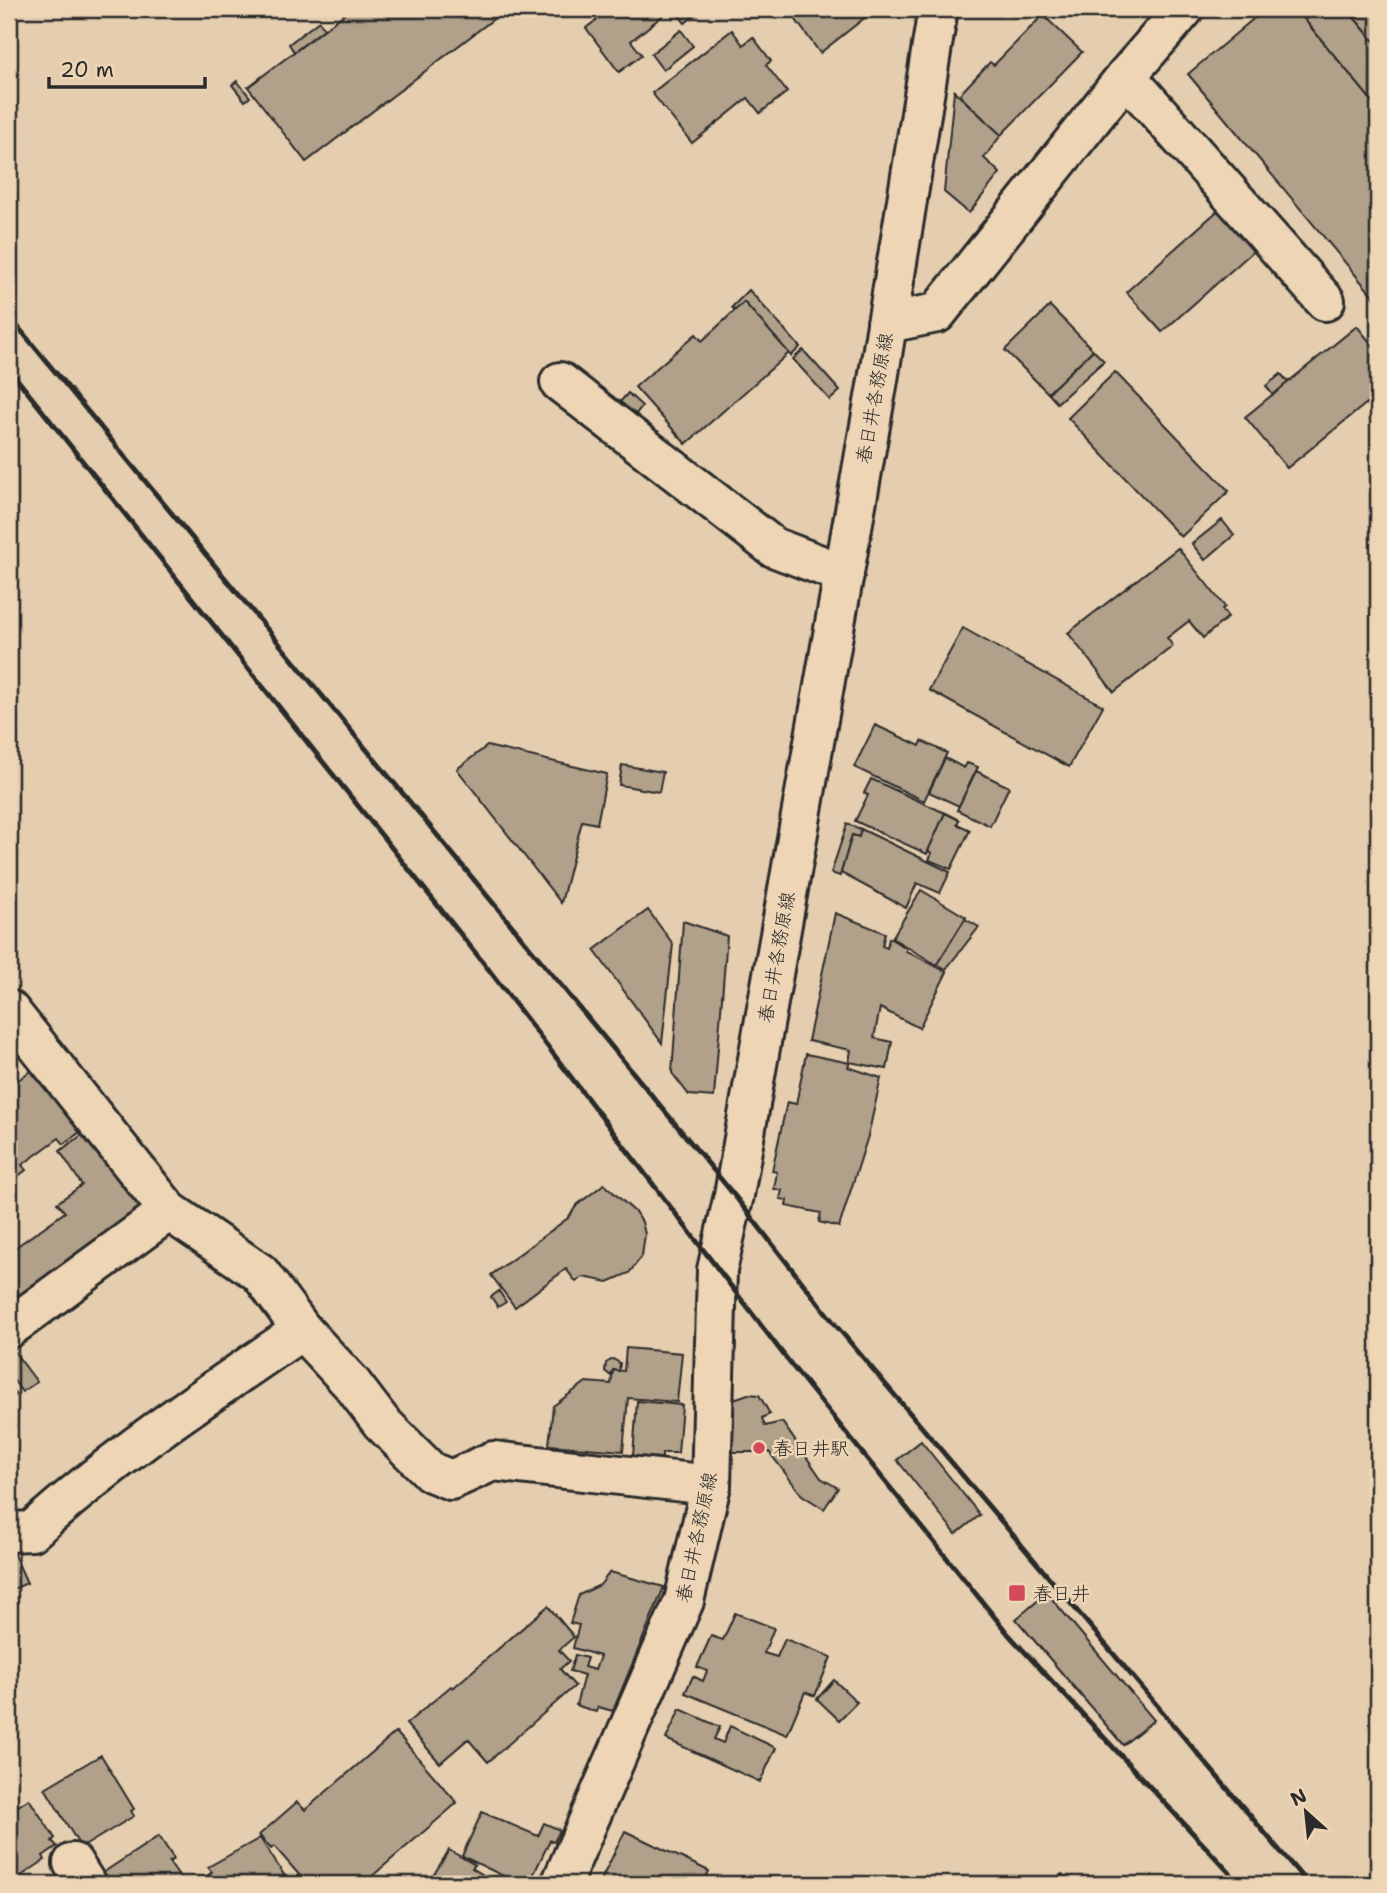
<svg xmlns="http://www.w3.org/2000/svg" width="1387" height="1893" viewBox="0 0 1387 1893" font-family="'Shantell Sans','Klee One',sans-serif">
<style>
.building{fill:#b1a08a;stroke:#2b2b2b;stroke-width:2}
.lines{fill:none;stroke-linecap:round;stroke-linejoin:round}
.minor-casing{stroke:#2b2b2b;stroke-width:44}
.major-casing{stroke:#2b2b2b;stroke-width:44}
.minor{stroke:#edd5b5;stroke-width:38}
.major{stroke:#edd5b5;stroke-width:38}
.rail{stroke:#2b2b2b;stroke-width:5}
.poi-dot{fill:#d1495b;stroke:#edd5b5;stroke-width:2.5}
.labels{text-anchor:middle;stroke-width:5;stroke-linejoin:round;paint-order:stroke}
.street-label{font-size:19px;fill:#2b2b2b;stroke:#edd5b5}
.poi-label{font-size:19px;fill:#2b2b2b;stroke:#edd5b5;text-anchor:start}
</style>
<rect width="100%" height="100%" fill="#e5ceaf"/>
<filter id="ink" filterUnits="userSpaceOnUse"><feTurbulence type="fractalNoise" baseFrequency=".0143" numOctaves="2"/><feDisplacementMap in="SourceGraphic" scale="14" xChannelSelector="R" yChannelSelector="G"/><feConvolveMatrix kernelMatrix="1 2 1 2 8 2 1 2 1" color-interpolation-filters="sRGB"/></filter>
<g filter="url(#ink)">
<g class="building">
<path d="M 351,9 L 496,9 L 500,14 L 306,162 L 248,87 Z"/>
<path d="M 611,9 L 671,9 L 631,41 L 642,55 L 619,72 L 586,28 Z"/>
<path d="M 674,9 L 703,9 L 685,23 Z"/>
<path d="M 788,9 L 876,9 L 820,53 Z"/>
<path d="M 1265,9 L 1296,9 L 1378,108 L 1378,302 L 1188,74 Z"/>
<path d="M 1318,9 L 1347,9 L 1378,46 L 1377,107 L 1305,20 Z"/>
<path d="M 1347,9 L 1378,9 L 1378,46 Z"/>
<path d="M 1043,15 L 1082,52 L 1001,135 L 959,95 L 990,62 L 994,65 Z"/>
<path d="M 319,21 L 324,29 L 294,52 L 289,44 Z"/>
<path d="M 681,30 L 693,46 L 663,70 L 651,54 Z"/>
<path d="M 732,30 L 743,45 L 753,37 L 771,61 L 766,65 L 787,92 L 760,113 L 748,98 L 692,143 L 652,93 Z"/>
<path d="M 237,81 L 250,97 L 245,101 L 232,85 Z"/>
<path d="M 954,91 L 1001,135 L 984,158 L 1000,173 L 969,213 L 944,192 Z"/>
<path d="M 1222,207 L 1258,247 L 1162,332 L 1126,292 Z"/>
<path d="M 749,290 L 800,347 L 791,356 L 744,302 L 735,311 L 732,307 Z"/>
<path d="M 744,302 L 789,353 L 686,444 L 635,387 L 696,334 L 702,341 Z"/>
<path d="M 1050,306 L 1093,350 L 1048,393 L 1005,350 Z"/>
<path d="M 1357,326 L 1378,352 L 1378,394 L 1287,468 L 1245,417 Z"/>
<path d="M 803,350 L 840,391 L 830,400 L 793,359 Z"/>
<path d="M 1093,350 L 1104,361 L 1057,403 L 1048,393 Z"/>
<path d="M 1115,372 L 1229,491 L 1181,537 L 1068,418 Z"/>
<path d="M 1281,374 L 1288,382 L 1273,395 L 1266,386 Z"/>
<path d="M 628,393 L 642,406 L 635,415 L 620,402 Z"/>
<path d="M 1222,520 L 1234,535 L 1205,560 L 1192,544 Z"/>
<path d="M 1178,548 L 1225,607 L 1222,609 L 1228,617 L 1203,638 L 1189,621 L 1167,638 L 1173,646 L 1114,692 L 1068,633 Z"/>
<path d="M 963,628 L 1103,706 L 1069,767 L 929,690 Z"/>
<path d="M 875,725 L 920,746 L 922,741 L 947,753 L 924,801 L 854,767 Z"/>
<path d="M 487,746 L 607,774 L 597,824 L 582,821 L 561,903 L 457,769 Z"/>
<path d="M 945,758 L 964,768 L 967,763 L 978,767 L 959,806 L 929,792 Z"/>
<path d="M 622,765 L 663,772 L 659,792 L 619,785 Z"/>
<path d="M 976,771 L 1009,787 L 990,826 L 957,810 Z"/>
<path d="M 871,779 L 945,813 L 927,854 L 855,821 L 868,795 L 864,793 Z"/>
<path d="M 945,813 L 959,820 L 957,824 L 970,830 L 951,869 L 929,860 L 932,853 L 928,851 Z"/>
<path d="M 847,824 L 861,829 L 859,837 L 852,835 L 840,876 L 831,873 Z"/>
<path d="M 861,829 L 950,872 L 940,893 L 917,883 L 906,908 L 841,873 L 852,835 L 859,837 Z"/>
<path d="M 921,890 L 966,917 L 937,965 L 892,938 Z"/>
<path d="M 648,910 L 673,944 L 662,1043 L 594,950 Z"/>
<path d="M 835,913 L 885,933 L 882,946 L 887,948 L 889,938 L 906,948 L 906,951 L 947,972 L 919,1028 L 880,1008 L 874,1038 L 892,1042 L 887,1069 L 849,1062 L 851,1050 L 808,1041 Z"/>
<path d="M 965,919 L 979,927 L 946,969 L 937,964 Z"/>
<path d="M 683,921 L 727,936 L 714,1097 L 689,1095 L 672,1073 Z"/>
<path d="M 806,1054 L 850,1063 L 848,1067 L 881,1078 L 868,1136 L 839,1227 L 819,1222 L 821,1213 L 786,1206 L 787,1200 L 780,1199 L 782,1190 L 774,1189 L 777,1172 L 772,1171 L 787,1102 L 796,1104 Z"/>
<path d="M 34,1068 L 88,1126 L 64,1144 L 59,1138 L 22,1165 L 26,1170 L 9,1183 L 9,1087 Z"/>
<path d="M 94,1126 L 154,1200 L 25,1303 L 9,1280 L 9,1252 L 65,1212 L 57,1203 L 82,1185 L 60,1151 Z"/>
<path d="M 604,1184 L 636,1213 L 642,1222 L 645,1234 L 642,1256 L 629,1273 L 608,1282 L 583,1277 L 576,1282 L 566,1269 L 515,1307 L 491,1275 L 568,1218 L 577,1205 Z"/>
<path d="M 9,1280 L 23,1299 L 9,1308 Z"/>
<path d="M 499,1291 L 506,1302 L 498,1307 L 491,1297 Z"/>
<path d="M 626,1348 L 682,1353 L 677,1402 L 628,1398 L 623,1451 L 549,1445 L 553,1406 L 586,1382 L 611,1384 L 613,1370 L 624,1371 Z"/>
<path d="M 13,1350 L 37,1382 L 22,1392 L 9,1374 L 9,1353 Z"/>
<path d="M 613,1359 L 620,1363 L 619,1371 L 613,1370 L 611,1376 L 605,1371 L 606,1363 Z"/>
<path d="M 9,1384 L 16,1395 L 9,1400 Z"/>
<path d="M 748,1394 L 759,1395 L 770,1414 L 762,1418 L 765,1426 L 782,1422 L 821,1478 L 838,1488 L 824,1509 L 802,1495 L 769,1452 L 719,1452 L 728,1401 Z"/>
<path d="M 637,1401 L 682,1405 L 678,1453 L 662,1453 L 662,1458 L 633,1456 Z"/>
<path d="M 921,1441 L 980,1515 L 956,1534 L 897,1460 Z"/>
<path d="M 9,1543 L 27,1583 L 9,1591 Z"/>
<path d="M 610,1572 L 664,1587 L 613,1711 L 598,1707 L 596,1712 L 576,1705 L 584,1675 L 570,1671 L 575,1655 L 587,1658 L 584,1667 L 595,1670 L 600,1656 L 573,1648 L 579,1625 L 570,1623 L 579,1595 L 600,1585 Z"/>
<path d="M 1047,1593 L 1154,1720 L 1123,1745 L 1016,1619 Z"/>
<path d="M 548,1606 L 574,1637 L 559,1650 L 569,1661 L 560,1669 L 575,1686 L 488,1762 L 468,1739 L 440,1763 L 406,1724 L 451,1686 L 453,1688 Z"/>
<path d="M 735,1613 L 774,1628 L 764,1653 L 777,1657 L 785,1639 L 831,1657 L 815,1696 L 805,1692 L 787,1735 L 685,1693 L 693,1676 L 703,1681 L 707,1671 L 697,1667 L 711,1636 L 723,1640 Z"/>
<path d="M 834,1680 L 857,1702 L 839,1720 L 817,1699 Z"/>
<path d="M 680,1709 L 720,1727 L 714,1739 L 723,1743 L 730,1726 L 776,1748 L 760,1782 L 666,1739 Z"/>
<path d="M 396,1732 L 457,1803 L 363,1884 L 307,1884 L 274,1846 L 271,1849 L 259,1835 L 297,1802 L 305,1810 Z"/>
<path d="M 101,1755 L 134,1809 L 131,1811 L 134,1816 L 81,1848 L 45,1788 Z"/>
<path d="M 29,1799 L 55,1838 L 52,1841 L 57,1846 L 43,1856 L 45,1860 L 9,1884 L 9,1812 Z"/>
<path d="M 482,1812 L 538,1836 L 544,1823 L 560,1830 L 554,1842 L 550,1840 L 529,1884 L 520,1884 L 462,1856 Z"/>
<path d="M 625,1831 L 709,1871 L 703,1884 L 599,1884 Z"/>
<path d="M 159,1836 L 174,1859 L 169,1862 L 184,1884 L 112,1884 L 104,1872 Z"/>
<path d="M 260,1838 L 290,1884 L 197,1884 L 212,1872 L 208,1867 Z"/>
<path d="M 449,1850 L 475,1865 L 472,1868 L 498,1884 L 428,1884 Z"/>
<path d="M 1062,1874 L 1074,1884 L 1053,1884 Z"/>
</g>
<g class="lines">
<g class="minor-casing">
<g id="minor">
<path d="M 1126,76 L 1325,301"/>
<path d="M 887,323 L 937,313 L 1126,76 L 1184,9"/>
<path d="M 560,382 L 773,547 L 844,574"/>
<path d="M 9,1010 L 169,1211 L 260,1273 L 302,1330 L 352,1384 L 381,1422 L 431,1472 L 451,1480 L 493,1461 L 711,1485"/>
<path d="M 9,1328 L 169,1211"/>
<path d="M 9,1532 L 32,1531 C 116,1455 209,1394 302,1330"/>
<path d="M 73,1863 L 86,1884"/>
</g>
</g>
<g class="major-casing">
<path id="major" d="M 561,1884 L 684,1601 L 711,1485 L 717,1270 L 734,1195 L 877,386 L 938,9"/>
</g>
<use href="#minor" class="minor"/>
<use href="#major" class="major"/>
<g class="rail">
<path d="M 9,316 L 734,1195 L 838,1328 L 1308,1884"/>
<path d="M 9,369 L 486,966 L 793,1367 L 1009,1635 L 1240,1884"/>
</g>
</g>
</g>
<g class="poi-dot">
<circle cx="759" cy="1448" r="7"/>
<rect x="1008" y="1584" width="18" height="18" rx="3.5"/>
</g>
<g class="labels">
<g class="street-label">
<text transform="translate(874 398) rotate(-80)" y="7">春日井各務原線</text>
<text transform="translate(776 957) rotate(-80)" y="7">春日井各務原線</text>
<text transform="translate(696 1537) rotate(-78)" y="7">春日井各務原線</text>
</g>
<g class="poi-label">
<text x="773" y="1455">春日井駅</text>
<text x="1033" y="1600">春日井</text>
</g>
</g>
<rect width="1387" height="1893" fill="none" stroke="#edd5b5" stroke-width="35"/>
<rect x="18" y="18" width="1352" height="1858" fill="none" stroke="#2b2b2b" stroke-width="2.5" filter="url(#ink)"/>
<g transform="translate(1306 1812) rotate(333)" stroke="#edd5b5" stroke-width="5" paint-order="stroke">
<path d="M0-5L12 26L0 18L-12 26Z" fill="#2b2b2b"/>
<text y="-10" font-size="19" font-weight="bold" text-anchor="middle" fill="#2b2b2b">N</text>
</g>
<path d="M49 77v10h156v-10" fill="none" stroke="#2b2b2b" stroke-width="3.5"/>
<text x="60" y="77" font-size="21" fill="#2b2b2b" stroke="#edd5b5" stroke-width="5" paint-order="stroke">20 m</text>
</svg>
